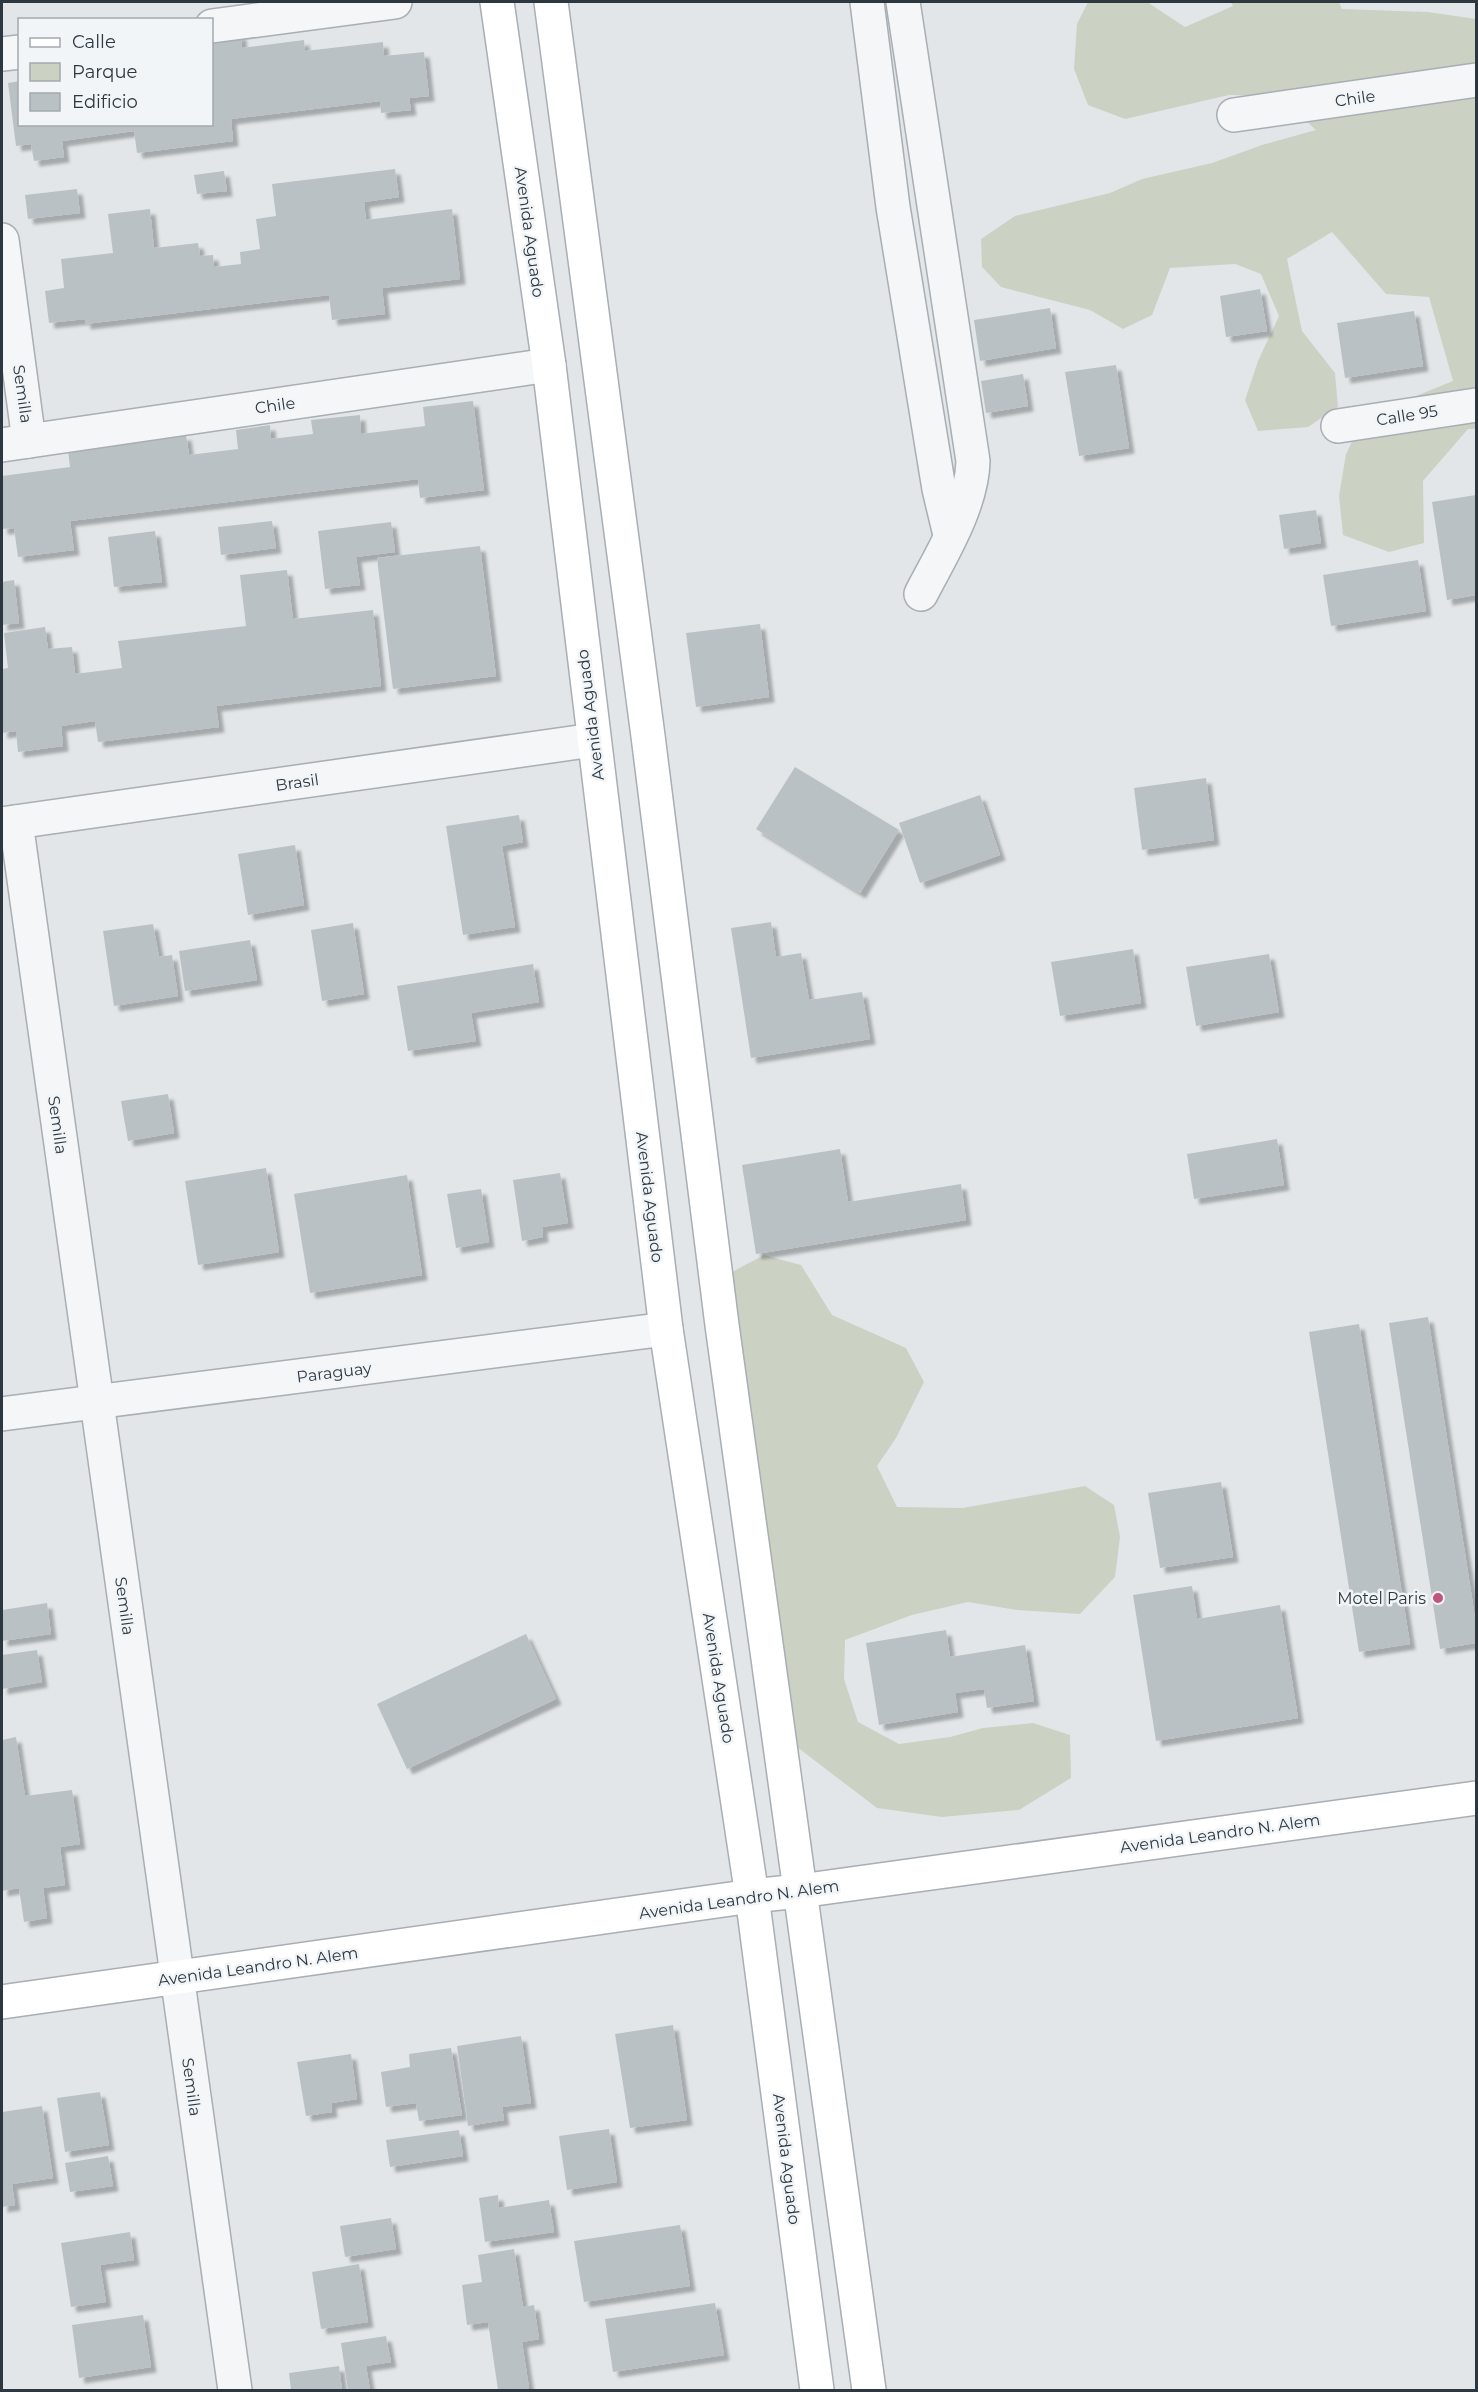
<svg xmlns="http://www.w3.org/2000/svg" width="1478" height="2392" viewBox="0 0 1478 2392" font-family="Montserrat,sans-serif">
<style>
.green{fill:#cbd2c4}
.building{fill:#bac1c5;filter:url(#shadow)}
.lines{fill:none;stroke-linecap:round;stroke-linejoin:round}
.street-casing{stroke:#a8aeb3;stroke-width:36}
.secondary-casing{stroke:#a8aeb3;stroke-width:36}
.street{stroke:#f4f6f8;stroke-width:33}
.secondary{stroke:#fff;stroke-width:33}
.poi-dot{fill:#c2537c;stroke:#f2f5f7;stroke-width:2}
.labels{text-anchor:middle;stroke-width:5;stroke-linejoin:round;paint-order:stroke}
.street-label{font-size:16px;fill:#2c3740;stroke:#f2f5f7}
.poi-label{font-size:16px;fill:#2c3740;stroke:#f2f5f7;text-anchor:end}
</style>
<defs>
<filter id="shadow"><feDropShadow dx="5.5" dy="5.5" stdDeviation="1.5" flood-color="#0004"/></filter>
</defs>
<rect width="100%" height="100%" fill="#e2e6e9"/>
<g class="green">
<path d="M 1088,2 L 1147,2 L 1185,27 L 1233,6 L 1231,2 L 1339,2 L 1342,9 L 1428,12 L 1476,19 L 1476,429 L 1468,429 L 1423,481 L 1424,543 L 1389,552 L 1343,535 L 1339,496 L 1346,454 L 1364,417 L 1453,381 L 1429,297 L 1386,294 L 1332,232 L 1287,259 L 1302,331 L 1335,373 L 1338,407 L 1308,427 L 1258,431 L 1245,400 L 1258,361 L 1279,316 L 1261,274 L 1235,264 L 1170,268 L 1152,315 L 1123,329 L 1090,310 L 1001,287 L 982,267 L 981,239 L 1015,216 L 1110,193 L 1142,179 L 1212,163 L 1262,145 L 1316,130 L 1278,96 L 1229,95 L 1125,119 L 1088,105 L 1074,69 L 1077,24 Z"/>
<path d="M 764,1255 L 801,1265 L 832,1315 L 906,1348 L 924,1382 L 896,1438 L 877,1466 L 897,1507 L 963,1508 L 1085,1486 L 1114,1505 L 1120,1537 L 1115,1577 L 1080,1614 L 1017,1610 L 968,1602 L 912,1615 L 845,1640 L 844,1679 L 858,1722 L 899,1744 L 950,1737 L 983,1728 L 1033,1723 L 1070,1735 L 1071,1778 L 1019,1810 L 942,1817 L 877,1808 L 797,1747 L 760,1651 L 715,1281 Z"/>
</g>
<g class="building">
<path d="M 241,34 L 242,48 L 304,40 L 305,51 L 383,42 L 384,56 L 424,52 L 429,96 L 409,98 L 411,110 L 381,113 L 380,101 L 231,119 L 233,141 L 137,153 L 134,131 L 62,141 L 64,157 L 34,161 L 31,144 L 16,146 L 8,83 L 20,81 L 20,124 L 212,124 L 212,37 Z"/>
<path d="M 395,169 L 399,197 L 364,202 L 366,220 L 452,209 L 460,279 L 382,288 L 385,314 L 332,320 L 329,295 L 85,324 L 85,319 L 49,323 L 45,291 L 64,288 L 61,259 L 113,253 L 108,214 L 150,209 L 154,248 L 198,243 L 200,256 L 213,255 L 214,267 L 241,264 L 240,252 L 260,249 L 256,219 L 276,216 L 272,184 Z"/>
<path d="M 224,171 L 227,191 L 197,194 L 194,175 Z"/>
<path d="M 77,189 L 80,213 L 28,219 L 25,195 Z"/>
<path d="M 1260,289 L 1267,331 L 1226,337 L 1220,296 Z"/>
<path d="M 1050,308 L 1056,348 L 980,361 L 974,320 Z"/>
<path d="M 1414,311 L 1423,366 L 1345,378 L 1337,323 Z"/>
<path d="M 1116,365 L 1129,448 L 1079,456 L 1065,372 Z"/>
<path d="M 1023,374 L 1028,406 L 986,413 L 981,381 Z"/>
<path d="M 473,401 L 484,490 L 420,498 L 418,479 L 70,521 L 74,550 L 18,557 L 14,528 L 2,529 L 2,476 L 70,467 L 68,450 L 186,435 L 189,455 L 238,449 L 236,430 L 270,425 L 271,439 L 313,434 L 311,420 L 360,415 L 361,434 L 425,426 L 423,407 Z"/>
<path d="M 1476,495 L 1476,595 L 1447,600 L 1432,502 Z"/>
<path d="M 1316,510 L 1321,543 L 1284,549 L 1279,515 Z"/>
<path d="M 272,521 L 276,548 L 221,555 L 218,527 Z"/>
<path d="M 391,522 L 395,552 L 356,557 L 360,585 L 325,589 L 318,531 Z"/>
<path d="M 155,531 L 162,582 L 114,587 L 108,537 Z"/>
<path d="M 480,546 L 496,676 L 393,689 L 377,558 Z"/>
<path d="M 1418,560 L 1426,611 L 1331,626 L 1323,575 Z"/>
<path d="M 287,570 L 293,619 L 373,610 L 381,686 L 216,706 L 219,727 L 98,742 L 95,721 L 61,726 L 63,746 L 18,752 L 16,731 L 2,733 L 2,669 L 8,668 L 4,633 L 45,627 L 48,649 L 72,647 L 75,674 L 122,668 L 118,641 L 246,626 L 240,575 Z"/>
<path d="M 14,580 L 19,623 L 2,625 L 2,582 Z"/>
<path d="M 760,624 L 769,697 L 696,707 L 686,633 Z"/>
<path d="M 795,767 L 899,830 L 860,893 L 756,829 Z"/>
<path d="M 1206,778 L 1214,840 L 1142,850 L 1134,788 Z"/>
<path d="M 980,795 L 1000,855 L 920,883 L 899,823 Z"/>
<path d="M 519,815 L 523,842 L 502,846 L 515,927 L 463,935 L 446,826 Z"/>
<path d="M 295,845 L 304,905 L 248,915 L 238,854 Z"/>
<path d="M 771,922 L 776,957 L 801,953 L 809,1000 L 862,992 L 870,1039 L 751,1058 L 731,928 Z"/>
<path d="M 353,923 L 364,994 L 322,1001 L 311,930 Z"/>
<path d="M 153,924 L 159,957 L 172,955 L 178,996 L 114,1006 L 103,931 Z"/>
<path d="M 250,940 L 257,980 L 185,991 L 179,951 Z"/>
<path d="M 1133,949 L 1141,1003 L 1060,1016 L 1051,962 Z"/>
<path d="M 1269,954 L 1279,1012 L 1196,1026 L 1186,967 Z"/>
<path d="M 533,964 L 539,1002 L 471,1013 L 476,1041 L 408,1051 L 397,986 Z"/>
<path d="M 168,1094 L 174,1133 L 128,1141 L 121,1101 Z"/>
<path d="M 1277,1139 L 1284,1185 L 1194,1199 L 1187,1154 Z"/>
<path d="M 840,1149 L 848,1202 L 961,1184 L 966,1220 L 756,1254 L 742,1165 Z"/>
<path d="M 266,1168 L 279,1252 L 198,1265 L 185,1181 Z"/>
<path d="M 560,1173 L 568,1223 L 542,1227 L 543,1237 L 522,1241 L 513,1180 Z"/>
<path d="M 407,1175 L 422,1275 L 310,1293 L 294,1194 Z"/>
<path d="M 481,1189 L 489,1242 L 456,1248 L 447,1194 Z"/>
<path d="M 1428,1317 L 1476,1624 L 1476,1643 L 1440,1649 L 1389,1323 Z"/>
<path d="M 1359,1324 L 1410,1644 L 1359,1652 L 1309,1332 Z"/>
<path d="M 1221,1482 L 1233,1557 L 1160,1568 L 1148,1493 Z"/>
<path d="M 1192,1586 L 1197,1619 L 1280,1605 L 1298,1718 L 1156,1741 L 1133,1595 Z"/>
<path d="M 47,1603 L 51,1634 L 2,1641 L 2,1610 Z"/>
<path d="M 946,1630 L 950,1657 L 1025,1645 L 1034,1701 L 987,1708 L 984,1689 L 955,1693 L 958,1712 L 879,1725 L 866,1643 Z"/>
<path d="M 526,1634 L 556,1699 L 407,1769 L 377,1704 Z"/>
<path d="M 37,1650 L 42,1682 L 2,1689 L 2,1655 Z"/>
<path d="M 16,1737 L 25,1796 L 72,1790 L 80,1844 L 60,1847 L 65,1885 L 43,1888 L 47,1918 L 24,1922 L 19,1888 L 2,1891 L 2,1740 Z"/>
<path d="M 673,2025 L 687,2120 L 630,2128 L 615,2034 Z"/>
<path d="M 521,2036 L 531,2103 L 502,2107 L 504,2120 L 468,2126 L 457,2046 Z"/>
<path d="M 451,2048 L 462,2115 L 419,2121 L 416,2103 L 386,2107 L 381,2072 L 410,2067 L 409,2054 Z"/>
<path d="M 351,2054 L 357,2099 L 331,2103 L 332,2112 L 306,2116 L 297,2062 Z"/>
<path d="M 100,2092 L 109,2145 L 65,2152 L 57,2098 Z"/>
<path d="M 42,2106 L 53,2178 L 12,2184 L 15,2205 L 2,2207 L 2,2112 Z"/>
<path d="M 609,2129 L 617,2182 L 567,2190 L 559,2136 Z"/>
<path d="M 459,2130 L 463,2156 L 390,2167 L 386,2140 Z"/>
<path d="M 108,2156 L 113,2186 L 70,2192 L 65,2163 Z"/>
<path d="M 498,2195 L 499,2208 L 549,2200 L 554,2232 L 485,2242 L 479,2198 Z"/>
<path d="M 391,2218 L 396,2249 L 345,2257 L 340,2226 Z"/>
<path d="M 680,2225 L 690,2286 L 584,2302 L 574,2241 Z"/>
<path d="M 130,2232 L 134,2260 L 100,2265 L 106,2302 L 71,2307 L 61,2243 Z"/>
<path d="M 514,2249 L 523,2307 L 534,2305 L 539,2339 L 522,2342 L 529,2388 L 498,2390 L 488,2322 L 467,2325 L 462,2285 L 482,2282 L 478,2255 Z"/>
<path d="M 359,2264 L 368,2322 L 321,2329 L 312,2272 Z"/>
<path d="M 715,2303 L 724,2355 L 613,2372 L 605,2319 Z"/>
<path d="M 143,2315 L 151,2367 L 79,2378 L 72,2325 Z"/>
<path d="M 386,2336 L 391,2362 L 366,2366 L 370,2390 L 348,2390 L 341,2343 Z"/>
<path d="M 339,2366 L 342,2390 L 291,2390 L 289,2373 Z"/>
</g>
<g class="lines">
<g class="street-casing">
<g id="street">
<path d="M 867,2 L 893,207 L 939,489 L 950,535"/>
<path d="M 903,2 L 973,461 C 972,506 941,555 921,594"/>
<path d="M 212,26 L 395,2"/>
<path d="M 2,54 L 20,52"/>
<path d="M 1234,115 L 1476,80"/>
<path d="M 2,240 L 29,441"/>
<path d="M 1338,426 L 1476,405"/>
<path d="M 2,445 L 549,365"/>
<path d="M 16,822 L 235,2390"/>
<path d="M 2,824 L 593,740"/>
<path d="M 2,1414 L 666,1329"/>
</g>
</g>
<g class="secondary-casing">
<g id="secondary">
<path d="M 497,2 L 549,365 L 666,1329 L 752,1896 L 817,2390"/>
<path d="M 551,2 L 648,736 L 722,1325 L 869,2390"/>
<path d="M 2,2002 L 752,1896 L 800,1891 L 1476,1798"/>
</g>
</g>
<use href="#street" class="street"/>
<use href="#secondary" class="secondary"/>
</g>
<circle class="poi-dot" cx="1438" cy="1598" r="6"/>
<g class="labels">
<g class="street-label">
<text transform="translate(1355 98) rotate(-8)" y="6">Chile</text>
<text transform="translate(530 232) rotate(82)" y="6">Avenida Aguado</text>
<text transform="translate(23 394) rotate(82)" y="6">Semilla</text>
<text transform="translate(275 405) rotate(-8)" y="6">Chile</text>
<text transform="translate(1407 415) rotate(-9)" y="6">Calle 95</text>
<text transform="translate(590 715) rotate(-97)" y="6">Avenida Aguado</text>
<text transform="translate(297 782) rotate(-8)" y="6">Brasil</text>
<text transform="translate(58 1125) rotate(82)" y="6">Semilla</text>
<text transform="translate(650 1197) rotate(83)" y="6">Avenida Aguado</text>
<text transform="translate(334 1372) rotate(-7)" y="6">Paraguay</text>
<text transform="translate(125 1606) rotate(82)" y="6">Semilla</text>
<text transform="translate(719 1678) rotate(81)" y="6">Avenida Aguado</text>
<text transform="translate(1220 1833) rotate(-8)" y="6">Avenida Leandro N. Alem</text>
<text transform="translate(739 1899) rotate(-8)" y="6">Avenida Leandro N. Alem</text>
<text transform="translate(258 1966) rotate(-8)" y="6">Avenida Leandro N. Alem</text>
<text transform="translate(192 2087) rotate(82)" y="6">Semilla</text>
<text transform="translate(787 2159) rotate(83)" y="6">Avenida Aguado</text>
</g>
<g class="poi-label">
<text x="1426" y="1604">Motel Paris</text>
</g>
</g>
<rect width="1478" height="2392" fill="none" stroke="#2c3740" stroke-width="6"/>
<rect x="18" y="18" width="195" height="108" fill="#f2f5f7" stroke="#a3a9ae" stroke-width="1.5"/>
<rect x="30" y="38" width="30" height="9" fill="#ffffff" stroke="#a3a9ae" stroke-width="1.5"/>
<text x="72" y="48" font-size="18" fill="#2c3740">Calle</text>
<rect x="30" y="63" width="30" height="18" fill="#cbd2c4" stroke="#a3a9ae" stroke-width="1.5"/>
<text x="72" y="78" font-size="18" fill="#2c3740">Parque</text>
<rect x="30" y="93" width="30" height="18" fill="#bac1c5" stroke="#a3a9ae" stroke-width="1.5"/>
<text x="72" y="108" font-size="18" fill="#2c3740">Edificio</text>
</svg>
